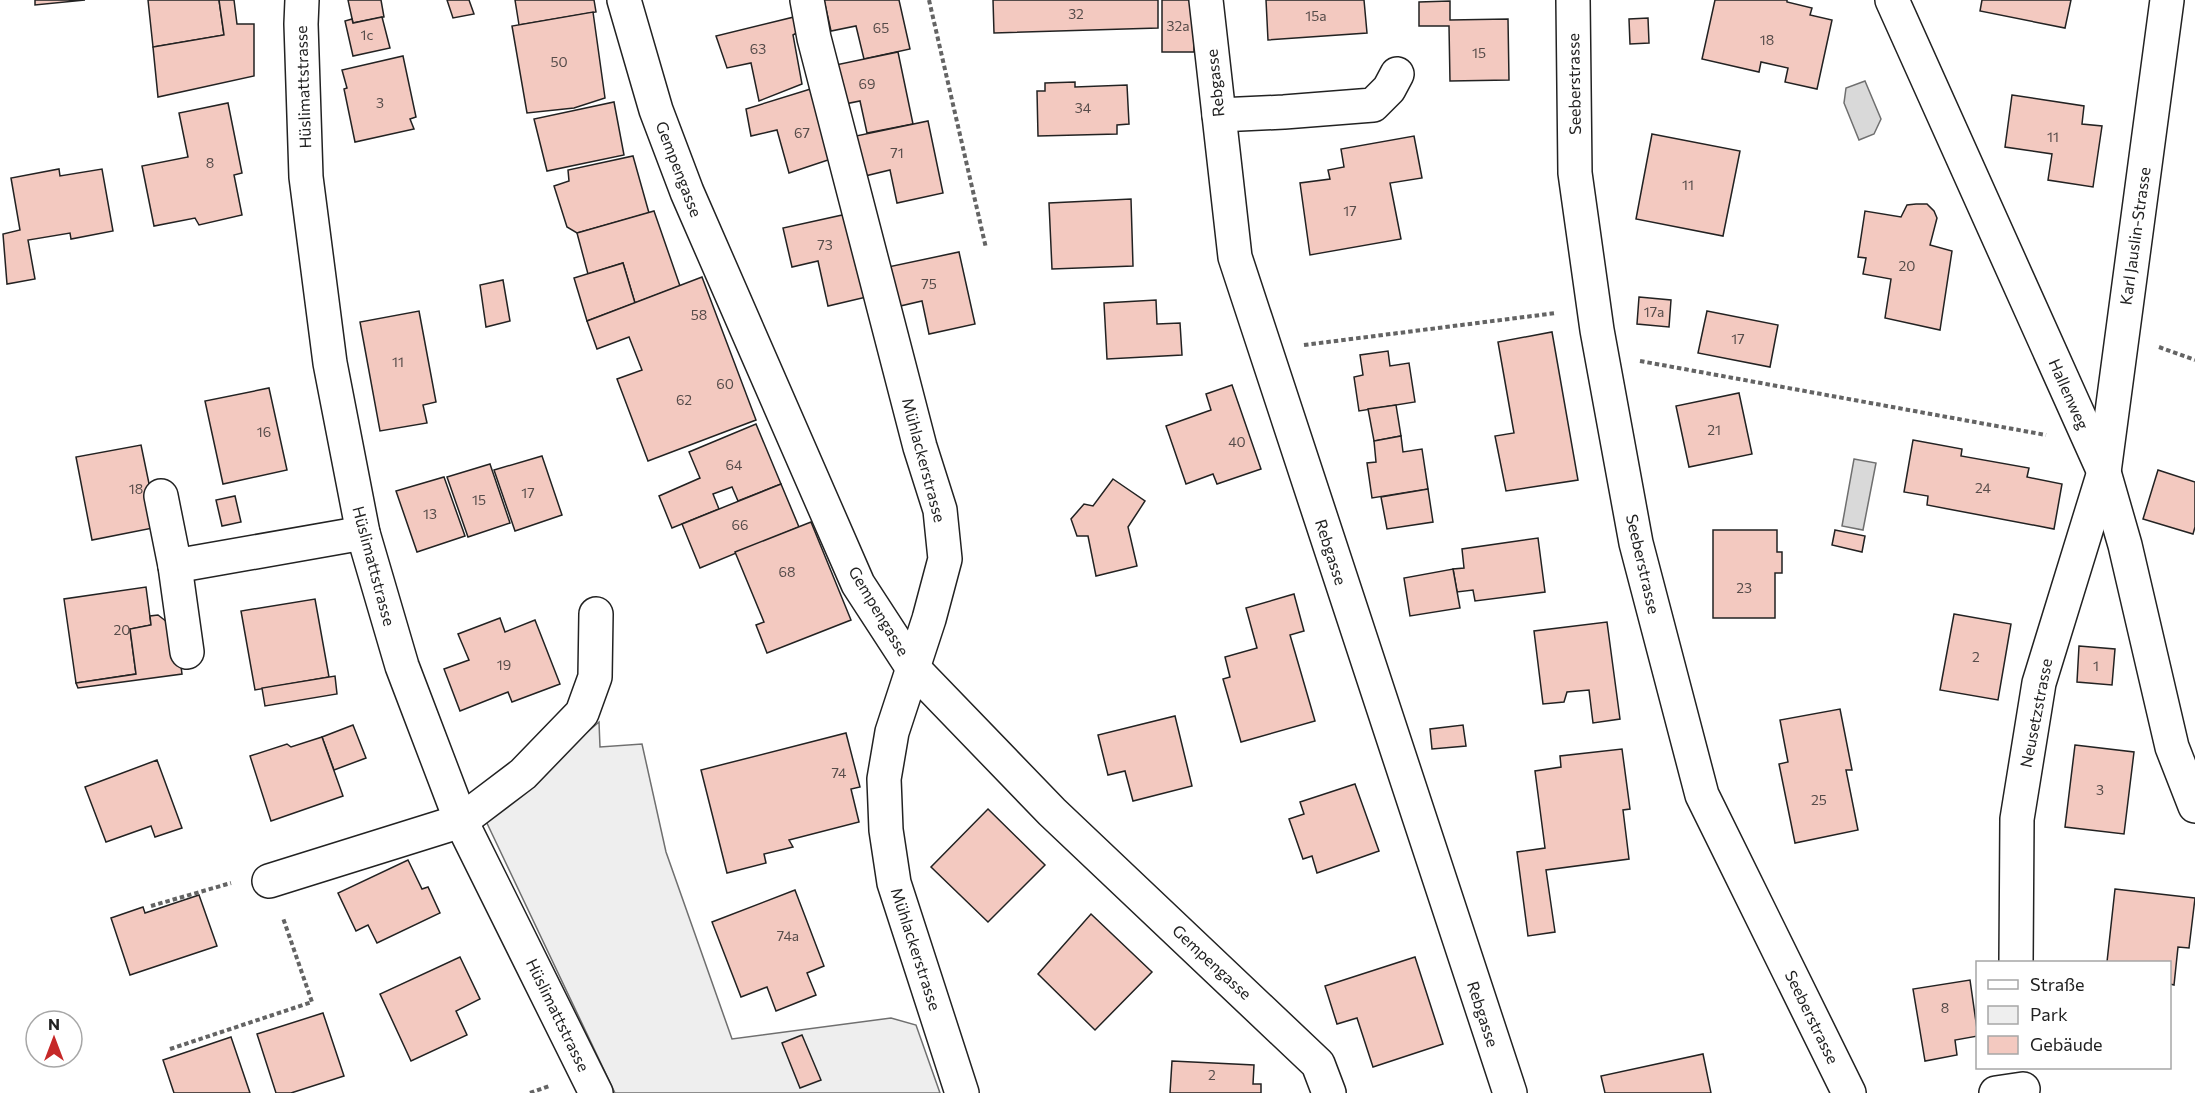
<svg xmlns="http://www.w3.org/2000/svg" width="2195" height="1093" viewBox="0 0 2195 1093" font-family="Commissioner,sans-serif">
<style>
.green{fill:#eee;stroke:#6f6f6f;stroke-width:1.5}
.water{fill:#d9d9d9;stroke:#6f6f6f;stroke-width:1.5}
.building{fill:#f3c9c0;stroke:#222;stroke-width:1.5}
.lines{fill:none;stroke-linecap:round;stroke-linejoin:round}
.minor-casing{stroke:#222;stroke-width:36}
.path{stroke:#646464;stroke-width:4;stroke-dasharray:4.5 3;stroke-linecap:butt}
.minor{stroke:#fff;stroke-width:33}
.labels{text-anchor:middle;stroke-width:4.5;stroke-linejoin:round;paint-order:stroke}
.number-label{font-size:14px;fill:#564c4a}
.street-label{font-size:16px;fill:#222;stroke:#fff}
</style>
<rect width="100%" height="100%" fill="#fff"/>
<path class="green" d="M 599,722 L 600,747 L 642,744 L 666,852 L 732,1039 L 891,1018 L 916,1025 L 940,1093 L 615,1093 L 485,819 Z"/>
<g class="water">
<path d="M 1865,81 L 1881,119 L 1874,134 L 1859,140 L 1844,103 L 1846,88 Z"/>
<path d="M 1854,459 L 1876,463 L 1863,530 L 1842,526 Z"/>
</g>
<g class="building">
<path d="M 35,0 L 85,0 L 35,5 Z"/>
<path d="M 148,0 L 219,0 L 224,35 L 153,47 Z"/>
<path d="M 219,0 L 234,0 L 237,24 L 254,24 L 254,76 L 158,97 L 153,47 L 224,35 Z"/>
<path d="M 348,0 L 381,0 L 384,17 L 353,23 Z"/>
<path d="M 447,0 L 469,0 L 474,14 L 453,18 Z"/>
<path d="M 515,0 L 594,0 L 596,12 L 519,25 Z"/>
<path d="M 824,0 L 899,0 L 910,49 L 864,59 L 856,26 L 831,31 Z"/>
<path d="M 993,0 L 1158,0 L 1158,28 L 994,33 Z"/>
<rect x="1162" y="0" width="32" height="52"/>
<path d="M 1266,0 L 1364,0 L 1367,33 L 1268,40 Z"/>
<path d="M 1715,0 L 1787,0 L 1787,2 L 1812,8 L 1810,15 L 1832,20 L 1817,89 L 1785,82 L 1788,68 L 1761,62 L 1759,72 L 1702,59 Z"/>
<path d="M 1982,0 L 2071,0 L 2065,28 L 1980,11 Z"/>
<path d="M 1450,1 L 1450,20 L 1508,19 L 1509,80 L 1450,81 L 1449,26 L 1419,26 L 1419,2 Z"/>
<path d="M 593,12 L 605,98 L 574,108 L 527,113 L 512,26 Z"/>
<path d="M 382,17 L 390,48 L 353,56 L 345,21 L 352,19 L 353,23 Z"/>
<path d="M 794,17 L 800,31 L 793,35 L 802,84 L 759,101 L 751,63 L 727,68 L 716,36 Z"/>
<path d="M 1648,18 L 1649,43 L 1630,44 L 1629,19 Z"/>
<path d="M 898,52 L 913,124 L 867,133 L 860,101 L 835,106 L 826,67 Z"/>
<path d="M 403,56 L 416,117 L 410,119 L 414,129 L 355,142 L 344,89 L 347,88 L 342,70 Z"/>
<path d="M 1075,82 L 1075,87 L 1127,85 L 1129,124 L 1117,125 L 1117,134 L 1038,136 L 1037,91 L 1045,91 L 1045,83 Z"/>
<path d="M 817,87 L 831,159 L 789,173 L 777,130 L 751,136 L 746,109 Z"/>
<path d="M 2012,95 L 2084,106 L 2082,124 L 2102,126 L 2093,187 L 2048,180 L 2052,154 L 2005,147 Z"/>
<path d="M 614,102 L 624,155 L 547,171 L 534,119 Z"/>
<path d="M 228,103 L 242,173 L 234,175 L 242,215 L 199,225 L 195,218 L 154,226 L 142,166 L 188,157 L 179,113 Z"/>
<path d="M 928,121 L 943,193 L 897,203 L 890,170 L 865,176 L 856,136 Z"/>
<path d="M 1652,134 L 1740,151 L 1723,236 L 1636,219 Z"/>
<path d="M 1414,136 L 1422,178 L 1390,183 L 1401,239 L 1310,255 L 1300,183 L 1330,179 L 1328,170 L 1344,167 L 1341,149 Z"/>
<path d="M 633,156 L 649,213 L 577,233 L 567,227 L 554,186 L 569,181 L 568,170 Z"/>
<path d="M 59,169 L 60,176 L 102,169 L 113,231 L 71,239 L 70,233 L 28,240 L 35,279 L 7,284 L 3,234 L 20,230 L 11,178 Z"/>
<path d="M 1131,199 L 1133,266 L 1052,269 L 1049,203 Z"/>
<path d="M 1916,204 L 1927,204 L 1934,211 L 1937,218 L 1930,245 L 1952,251 L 1940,330 L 1885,318 L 1891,279 L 1863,274 L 1866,258 L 1858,257 L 1865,211 L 1901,217 L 1907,205 Z"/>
<path d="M 654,211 L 680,286 L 635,303 L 623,263 L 588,274 L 577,233 Z"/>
<path d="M 856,212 L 875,295 L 828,306 L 818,261 L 792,267 L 783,228 Z"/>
<path d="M 959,252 L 975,324 L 929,334 L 922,301 L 896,307 L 888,267 Z"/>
<path d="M 623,263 L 635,303 L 587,321 L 574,278 Z"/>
<path d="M 702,277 L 756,420 L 648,461 L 617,379 L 642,370 L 629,337 L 597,349 L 587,321 Z"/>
<path d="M 503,280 L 510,321 L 486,327 L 480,285 Z"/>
<path d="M 1639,297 L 1671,300 L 1669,327 L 1637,324 Z"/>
<path d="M 1156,300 L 1157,324 L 1180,323 L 1182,355 L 1107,359 L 1104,303 Z"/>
<path d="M 419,311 L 436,402 L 423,405 L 427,423 L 380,431 L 360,322 Z"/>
<path d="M 1707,311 L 1778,325 L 1770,367 L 1698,353 Z"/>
<path d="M 1552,332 L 1578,480 L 1506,491 L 1495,436 L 1514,433 L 1498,342 Z"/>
<path d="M 1388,351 L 1390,366 L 1409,363 L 1415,402 L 1359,411 L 1354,377 L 1363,375 L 1360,355 Z"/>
<path d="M 1232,385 L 1261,469 L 1217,484 L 1213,474 L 1186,484 L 1166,426 L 1211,410 L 1206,394 Z"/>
<path d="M 269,388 L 287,470 L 223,484 L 205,401 Z"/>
<path d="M 1739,393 L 1752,454 L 1689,467 L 1676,406 Z"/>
<path d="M 1396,405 L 1401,436 L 1374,441 L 1368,409 Z"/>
<path d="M 756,424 L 781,484 L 738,501 L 732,487 L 713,494 L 719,509 L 672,528 L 659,496 L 700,478 L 689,452 Z"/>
<path d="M 1401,436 L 1403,452 L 1422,449 L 1428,489 L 1372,498 L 1367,463 L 1376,462 L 1374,441 Z"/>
<path d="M 1913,440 L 1962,449 L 1961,456 L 2029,468 L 2027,477 L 2062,484 L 2054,529 L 1927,505 L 1928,496 L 1904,492 Z"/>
<path d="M 141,445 L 158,527 L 92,540 L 76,457 Z"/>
<path d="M 542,456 L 562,515 L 515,531 L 494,470 Z"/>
<path d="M 490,464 L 510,523 L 468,537 L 447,477 Z"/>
<path d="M 2158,470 L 2195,482 L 2195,527 L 2193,534 L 2143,519 Z"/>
<path d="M 444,477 L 465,536 L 417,552 L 396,491 Z"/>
<path d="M 1113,479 L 1145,501 L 1128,527 L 1137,566 L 1096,576 L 1088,536 L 1077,536 L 1071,519 L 1084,504 L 1093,506 Z"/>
<path d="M 781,484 L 799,527 L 700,568 L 682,524 Z"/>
<path d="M 1428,489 L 1433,522 L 1387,529 L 1381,497 Z"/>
<path d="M 235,496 L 241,522 L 222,526 L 216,500 Z"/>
<path d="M 811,522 L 851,620 L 767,653 L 756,625 L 764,622 L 735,552 Z"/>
<path d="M 1713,530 L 1777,530 L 1777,552 L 1782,552 L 1782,573 L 1775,573 L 1775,618 L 1713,618 Z"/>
<path d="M 1835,530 L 1865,536 L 1862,552 L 1832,545 Z"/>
<path d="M 1538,538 L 1545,592 L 1475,601 L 1473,590 L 1457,592 L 1453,569 L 1464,568 L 1462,549 Z"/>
<path d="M 1453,569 L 1460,608 L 1410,616 L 1404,578 Z"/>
<path d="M 146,587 L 151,625 L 130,629 L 136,674 L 76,683 L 64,599 Z"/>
<path d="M 1294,594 L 1304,631 L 1290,635 L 1315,721 L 1241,742 L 1223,679 L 1230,677 L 1225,657 L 1257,648 L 1246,608 Z"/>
<path d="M 315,599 L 329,677 L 255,690 L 241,611 Z"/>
<path d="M 1954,614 L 2011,624 L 1998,700 L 1940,690 Z"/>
<path d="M 158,615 L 176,629 L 182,674 L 78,688 L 76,683 L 136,674 L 130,629 L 151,625 L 150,616 Z"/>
<path d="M 500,618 L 505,632 L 535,620 L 560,684 L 512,702 L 508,692 L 460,711 L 444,669 L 469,660 L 458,634 Z"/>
<path d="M 1607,622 L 1620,719 L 1593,723 L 1589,690 L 1567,692 L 1564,702 L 1543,704 L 1534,631 Z"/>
<path d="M 2079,646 L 2115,649 L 2112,685 L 2077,682 Z"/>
<path d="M 335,676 L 337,694 L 265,706 L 262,688 Z"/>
<path d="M 1840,709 L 1852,770 L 1846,770 L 1858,830 L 1795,843 L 1779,764 L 1788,762 L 1780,720 Z"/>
<path d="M 1175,716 L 1192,786 L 1133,801 L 1125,771 L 1108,775 L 1098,735 Z"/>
<path d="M 353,725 L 366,758 L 334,770 L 322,737 Z"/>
<path d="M 1463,725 L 1466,746 L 1432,749 L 1430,729 Z"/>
<path d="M 846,733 L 860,787 L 851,789 L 859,822 L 789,840 L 793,847 L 764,854 L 766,863 L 727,873 L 701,770 Z"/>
<path d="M 322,737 L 343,796 L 271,821 L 250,756 L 287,744 L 291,747 Z"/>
<path d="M 2075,745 L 2134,752 L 2124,834 L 2065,827 Z"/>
<path d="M 1622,749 L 1630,809 L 1623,810 L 1629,859 L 1546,870 L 1555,932 L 1528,936 L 1517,852 L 1545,848 L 1535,771 L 1561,767 L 1560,756 Z"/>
<path d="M 157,760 L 182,828 L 155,837 L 151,826 L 106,842 L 85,787 Z"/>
<path d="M 1355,784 L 1379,851 L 1317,873 L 1312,856 L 1303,859 L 1289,819 L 1304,814 L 1300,802 Z"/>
<path d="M 988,809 L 1045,865 L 988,922 L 931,867 Z"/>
<path d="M 408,860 L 422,889 L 428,887 L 440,913 L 377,943 L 368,925 L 356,931 L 338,893 Z"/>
<path d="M 2115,889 L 2195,898 L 2189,948 L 2178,947 L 2174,985 L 2170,984 L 2170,962 L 2107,962 Z"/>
<path d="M 795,890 L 824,966 L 807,973 L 816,995 L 776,1011 L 767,987 L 741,997 L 712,922 Z"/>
<path d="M 199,895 L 217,946 L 130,975 L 111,918 L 143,907 L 145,913 Z"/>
<path d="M 1091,914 L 1152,972 L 1095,1030 L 1038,974 Z"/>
<path d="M 460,957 L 480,999 L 456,1011 L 467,1035 L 411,1061 L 380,994 Z"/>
<path d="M 1415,957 L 1443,1044 L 1373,1067 L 1357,1018 L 1337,1024 L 1325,986 Z"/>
<path d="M 1970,980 L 1978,1036 L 1955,1040 L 1957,1055 L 1925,1061 L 1913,989 Z"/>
<path d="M 323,1013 L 344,1076 L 291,1093 L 276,1093 L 257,1034 Z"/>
<path d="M 802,1035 L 821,1080 L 800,1088 L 782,1043 Z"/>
<path d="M 231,1037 L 250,1093 L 174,1093 L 163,1060 Z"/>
<path d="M 1703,1054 L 1711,1093 L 1605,1093 L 1601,1076 Z"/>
<path d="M 1172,1061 L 1254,1065 L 1253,1084 L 1261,1084 L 1261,1093 L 1170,1093 Z"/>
</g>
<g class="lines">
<g class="minor-casing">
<g id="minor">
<path d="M 302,0 L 301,24 L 306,177 L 330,363 L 363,533 L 402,666 L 461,821 L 596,1093"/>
<path d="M 624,0 L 656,110 L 687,192 L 858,584 L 912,667 L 1052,812 L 1318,1064 L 1329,1093"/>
<path d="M 807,0 L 814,38 L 920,447 L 940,510 L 945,559 L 929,619 L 892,732 L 884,779 L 886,830 L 894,883 L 962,1093"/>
<path d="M 1206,0 L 1235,257 L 1510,1093"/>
<path d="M 1573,0 L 1575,173 L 1597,330 L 1636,543 L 1702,795 L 1849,1093"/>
<path d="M 1892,0 L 2104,472 L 2125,545 L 2172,747 L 2195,806"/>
<path d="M 1219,115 L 1284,112 L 1373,105 L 1389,89 L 1397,74"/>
<path d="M 161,496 L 175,566 L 187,652"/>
<path d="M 175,566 L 363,533"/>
<path d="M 269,881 L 461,821 L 523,774 L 582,713 L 595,677 L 596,614"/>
<path d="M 2016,962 L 2017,819 L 2039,683 L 2104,472 L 2167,0"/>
<path d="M 1996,1093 L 2023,1089"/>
</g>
</g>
<g class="path">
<path d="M 929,0 L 986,248"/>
<path d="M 1304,345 L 1556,313"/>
<path d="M 2159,347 L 2195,360"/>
<path d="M 1640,361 L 2046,435"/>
<path d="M 151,906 L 231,883"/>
<path d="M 170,1049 L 312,1002 L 283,918"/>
<path d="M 530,1093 L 549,1086"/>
</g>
<use href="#minor" class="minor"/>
</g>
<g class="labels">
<g class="number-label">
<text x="1076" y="19">32</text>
<text x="1316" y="21">15a</text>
<text x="1178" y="31">32a</text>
<text x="881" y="33">65</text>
<text x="367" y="40">1c</text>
<text x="1767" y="45">18</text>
<text x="758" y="54">63</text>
<text x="1479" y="58">15</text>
<text x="559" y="67">50</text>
<text x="867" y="89">69</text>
<text x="380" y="108">3</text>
<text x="1083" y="113">34</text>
<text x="802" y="138">67</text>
<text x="2053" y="142">11</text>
<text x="897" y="158">71</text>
<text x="210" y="168">8</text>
<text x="1688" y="190">11</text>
<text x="1350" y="216">17</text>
<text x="825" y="250">73</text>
<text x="1907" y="271">20</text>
<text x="929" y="289">75</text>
<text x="1654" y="317">17a</text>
<text x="699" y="320">58</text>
<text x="1738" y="344">17</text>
<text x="398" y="367">11</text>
<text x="725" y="389">60</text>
<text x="684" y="405">62</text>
<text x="1714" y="435">21</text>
<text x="264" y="437">16</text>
<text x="1237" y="447">40</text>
<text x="734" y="470">64</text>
<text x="1983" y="493">24</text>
<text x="136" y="494">18</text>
<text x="528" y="498">17</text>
<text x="479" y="505">15</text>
<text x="430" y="519">13</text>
<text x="740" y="530">66</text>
<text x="787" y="577">68</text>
<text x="1744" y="593">23</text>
<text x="122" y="635">20</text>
<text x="1976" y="662">2</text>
<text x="504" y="670">19</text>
<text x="2096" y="671">1</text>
<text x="839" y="778">74</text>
<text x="2100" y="795">3</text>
<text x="1819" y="805">25</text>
<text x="788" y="941">74a</text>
<text x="1945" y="1013">8</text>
<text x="1212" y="1080">2</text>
</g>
<g class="street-label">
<text transform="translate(1215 83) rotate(-96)" y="6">Rebgasse</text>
<text transform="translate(1574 84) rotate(-91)" y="6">Seeberstrasse</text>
<text transform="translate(303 87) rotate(-92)" y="6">Hüslimattstrasse</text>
<text transform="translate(679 169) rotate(69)" y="6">Gempengasse</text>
<text transform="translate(2135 236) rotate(-82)" y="6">Karl Jauslin-Strasse</text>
<text transform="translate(2069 394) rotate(66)" y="6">Hallenweg</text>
<text transform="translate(924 460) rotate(75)" y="6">Mühlackerstrasse</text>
<text transform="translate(1331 552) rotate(72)" y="6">Rebgasse</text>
<text transform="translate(1643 564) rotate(77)" y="6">Seeberstrasse</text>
<text transform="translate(374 566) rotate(75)" y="6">Hüslimattstrasse</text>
<text transform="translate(879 611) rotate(59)" y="6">Gempengasse</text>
<text transform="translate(2036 713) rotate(-79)" y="6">Neusetzstrasse</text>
<text transform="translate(916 949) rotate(72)" y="6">Mühlackerstrasse</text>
<text transform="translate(1212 962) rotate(43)" y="6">Gempengasse</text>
<text transform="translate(1483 1014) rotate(72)" y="6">Rebgasse</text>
<text transform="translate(558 1015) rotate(64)" y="6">Hüslimattstrasse</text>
<text transform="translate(1812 1017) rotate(64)" y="6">Seeberstrasse</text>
</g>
</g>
<rect x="1976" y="961" width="195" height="108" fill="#ffffff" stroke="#a7a7a7" stroke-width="1.5"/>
<rect x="1988" y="980" width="30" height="9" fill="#ffffff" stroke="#a7a7a7" stroke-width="1.5"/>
<text x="2030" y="991" font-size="18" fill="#222222">Straße</text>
<rect x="1988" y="1006" width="30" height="18" fill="#eeeeee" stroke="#a7a7a7" stroke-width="1.5"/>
<text x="2030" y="1021" font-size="18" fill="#222222">Park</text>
<rect x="1988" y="1036" width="30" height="18" fill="#f3c9c0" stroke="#a7a7a7" stroke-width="1.5"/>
<text x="2030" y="1051" font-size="18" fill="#222222">Gebäude</text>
<g transform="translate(54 1039)"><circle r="28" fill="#ffffff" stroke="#a7a7a7" stroke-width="1.5"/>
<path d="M0-4.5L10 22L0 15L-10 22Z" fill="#c62828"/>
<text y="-9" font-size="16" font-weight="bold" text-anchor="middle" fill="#222222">N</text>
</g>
</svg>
